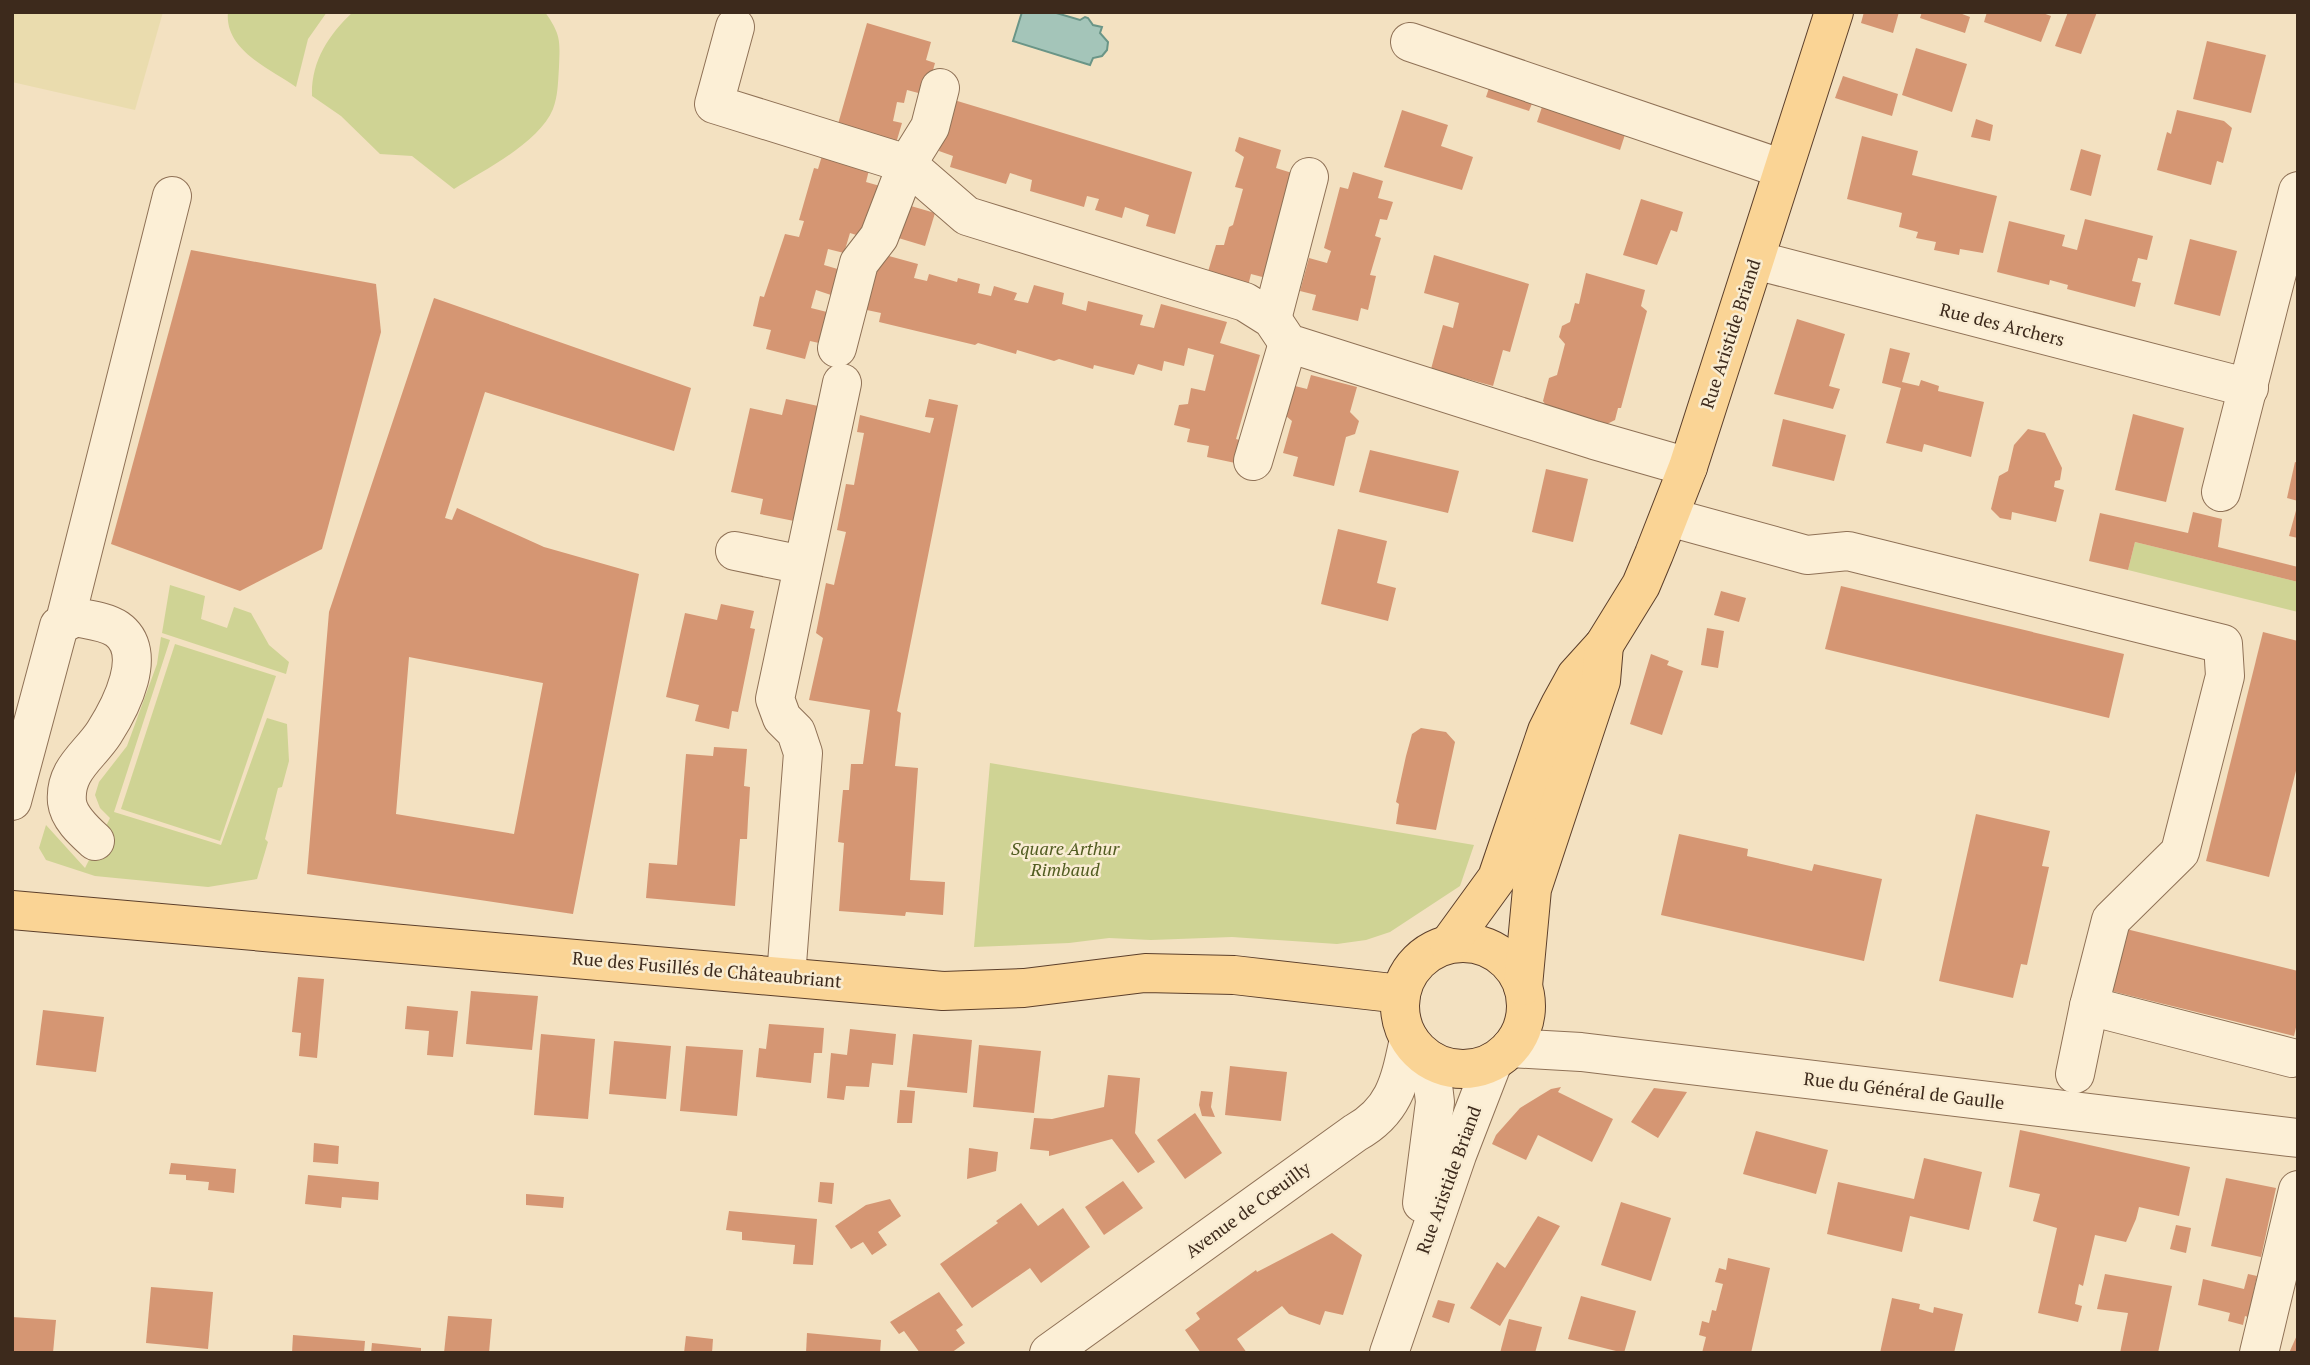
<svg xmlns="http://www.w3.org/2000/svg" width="2310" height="1365" viewBox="0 0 2310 1365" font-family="'PT Serif',serif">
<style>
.farmland{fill:#eadcae}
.green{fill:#cfd394}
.water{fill:#a4c5b9;stroke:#6a9587;stroke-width:2}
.building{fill:#d59673;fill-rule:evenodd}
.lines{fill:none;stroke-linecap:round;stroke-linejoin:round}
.minor-casing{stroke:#8f7156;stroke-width:40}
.major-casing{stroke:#5c3f2b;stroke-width:40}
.minor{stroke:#fcefd6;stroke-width:38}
.major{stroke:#fad495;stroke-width:38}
.labels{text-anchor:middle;stroke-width:5;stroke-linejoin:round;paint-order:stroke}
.street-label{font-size:18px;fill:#3d2a1c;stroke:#f9ecd2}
.park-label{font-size:18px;font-style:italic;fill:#515c20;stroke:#f9ecd2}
</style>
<rect width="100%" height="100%" fill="#f3e1c1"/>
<path class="farmland" d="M 12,12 L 163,12 L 135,110 L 12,82 Z"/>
<g class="green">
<path d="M 228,12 L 327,12 L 308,39 L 296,87 C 270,69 224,50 228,12 Z"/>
<path d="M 353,12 L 545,12 C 561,35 560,40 559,67 C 558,82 558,96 553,109 C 539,143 484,170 454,189 L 412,156 L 380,154 L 341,116 L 312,96 C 311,62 328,35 353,12 Z"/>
<path d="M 2135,542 L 2298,582 L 2298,612 L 2128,570 Z"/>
<path d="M 170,585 L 205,596 L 201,619 L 227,628 L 234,607 L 251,613 L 269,645 L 289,662 L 286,674 L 162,633 Z"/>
<path d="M 161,637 L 170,640 L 114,812 L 221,845 L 267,718 L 287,724 L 289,761 L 282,787 L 278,788 L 265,839 L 268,842 L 257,879 L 208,887 L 95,876 L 46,860 L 39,848 L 46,825 L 85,868 L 110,818 L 100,808 L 95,795 L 99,782 L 127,746 L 157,664 Z"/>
<path d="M 175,644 L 276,676 L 220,841 L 121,809 Z"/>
<path d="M 990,763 L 1474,845 L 1460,886 L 1390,932 L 1366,940 L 1337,944 L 1232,937 L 1151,940 L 1109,938 L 1069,943 L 974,947 Z"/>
</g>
<path class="water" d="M 1022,12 L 1053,12 L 1080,20 L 1085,17 L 1088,18 L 1093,25 L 1102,27 L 1100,33 L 1108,42 L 1107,50 L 1102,56 L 1093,58 L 1090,65 L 1013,41 Z"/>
<g class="building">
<path d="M 1864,12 L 1899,12 L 1893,33 L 1861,23 Z"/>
<path d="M 1922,12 L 1957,12 L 1970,17 L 1965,33 L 1920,18 Z"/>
<path d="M 1987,12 L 2040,12 L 2051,16 L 2041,42 L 1984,22 Z"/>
<path d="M 2068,12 L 2097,12 L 2081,54 L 2055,46 Z"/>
<path d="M 867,23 L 931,42 L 926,60 L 935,63 L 926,95 L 907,90 L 904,103 L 897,102 L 893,121 L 902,123 L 894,150 L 871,162 L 866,182 L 880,186 L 866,238 L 850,233 L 844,253 L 828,249 L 824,265 L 841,270 L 834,296 L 816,290 L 811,308 L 827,312 L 819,343 L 810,341 L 805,359 L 766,349 L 771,330 L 753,326 L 760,296 L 764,297 L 785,234 L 799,237 L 804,221 L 799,220 L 814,168 L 818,169 L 824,149 L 836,131 Z"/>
<path d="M 2207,41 L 2266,55 L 2251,113 L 2193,99 Z"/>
<path d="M 1916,48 L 1967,64 L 1952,112 L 1902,95 Z"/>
<path d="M 1843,76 L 1898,94 L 1892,116 L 1835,98 Z"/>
<path d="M 1491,82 L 1535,96 L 1529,111 L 1486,97 Z"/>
<path d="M 1546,95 L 1629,122 L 1620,150 L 1537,122 Z"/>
<path d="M 954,100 L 1192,172 L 1175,234 L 1146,226 L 1149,215 L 1125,207 L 1122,218 L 1095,210 L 1099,199 L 1087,196 L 1084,207 L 1030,191 L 1032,180 L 1010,173 L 1006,184 L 950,167 L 953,156 L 939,151 Z"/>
<path d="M 1402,110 L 1448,125 L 1441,146 L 1473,157 L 1462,190 L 1384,167 Z"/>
<path d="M 2177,110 L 2224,121 L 2232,128 L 2223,163 L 2217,161 L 2211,185 L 2157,170 L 2167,132 L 2171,134 Z"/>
<path d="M 1976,119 L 1993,125 L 1990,141 L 1971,137 Z"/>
<path d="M 1862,136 L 1918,151 L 1912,175 L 1997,196 L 1983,253 L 1960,249 L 1959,255 L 1934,250 L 1936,242 L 1916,238 L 1918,232 L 1899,227 L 1902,213 L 1847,199 Z"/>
<path d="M 1239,137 L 1281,150 L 1276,168 L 1292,173 L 1270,279 L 1251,274 L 1248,286 L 1207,275 L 1216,245 L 1224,245 L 1229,227 L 1233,225 L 1243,189 L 1235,187 L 1244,157 L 1235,151 Z"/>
<path d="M 2081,149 L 2101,155 L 2091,196 L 2070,190 Z"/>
<path d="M 1353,172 L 1383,181 L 1378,198 L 1393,202 L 1387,220 L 1380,219 L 1375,236 L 1381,238 L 1370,275 L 1376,276 L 1368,310 L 1361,308 L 1358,321 L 1312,310 L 1316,295 L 1300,291 L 1309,258 L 1327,263 L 1331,251 L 1324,248 L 1340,187 L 1348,189 Z"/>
<path d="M 1641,199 L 1683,212 L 1677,232 L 1671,230 L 1657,265 L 1623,255 Z"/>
<path d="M 904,204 L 935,213 L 925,246 L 895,237 Z"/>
<path d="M 2085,219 L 2153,236 L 2147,260 L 2138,258 L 2132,281 L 2141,283 L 2135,307 L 2067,289 L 2068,285 L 2050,280 L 2049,285 L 1997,272 L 2009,221 L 2065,235 L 2062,246 L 2077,250 Z"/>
<path d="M 2190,239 L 2237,251 L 2220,316 L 2174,304 Z"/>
<path d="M 191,250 L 376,284 L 381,332 L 322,549 L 240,591 L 111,544 Z"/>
<path d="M 878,253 L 918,264 L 914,278 L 927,281 L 929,274 L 957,282 L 958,278 L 980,284 L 978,293 L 991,296 L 994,286 L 1017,293 L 1014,300 L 1028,303 L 1034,285 L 1064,293 L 1062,304 L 1086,311 L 1088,301 L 1143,315 L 1140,325 L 1154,328 L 1161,304 L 1227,322 L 1220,343 L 1260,355 L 1236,439 L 1246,442 L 1240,464 L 1207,457 L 1209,446 L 1187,442 L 1190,429 L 1174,425 L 1179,405 L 1188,404 L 1191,388 L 1205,391 L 1214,355 L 1188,348 L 1184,366 L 1164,361 L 1162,371 L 1138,364 L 1134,375 L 1094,365 L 1093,369 L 1059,359 L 1054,361 L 1017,350 L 1016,354 L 978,343 L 975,345 L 879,322 L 881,313 L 862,309 Z"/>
<path d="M 1434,255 L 1529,284 L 1510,352 L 1503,350 L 1493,386 L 1431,369 L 1443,325 L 1453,328 L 1459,303 L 1424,293 Z"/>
<path d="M 1586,273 L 1645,290 L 1641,306 L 1647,311 L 1621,408 L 1618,408 L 1615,420 L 1607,424 L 1547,407 L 1543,401 L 1549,378 L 1557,375 L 1565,344 L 1559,337 L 1562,326 L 1570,322 L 1575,303 L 1579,304 Z"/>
<path d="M 434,298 L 691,388 L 674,451 L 485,392 L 445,518 L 452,520 L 457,508 L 544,547 L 639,574 L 573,914 L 307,874 L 329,612 ZM 409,657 L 543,683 L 514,834 L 396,814 Z"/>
<path d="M 1797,319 L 1845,334 L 1829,386 L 1840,389 L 1833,409 L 1774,394 Z"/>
<path d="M 1890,348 L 1910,353 L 1902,382 L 1919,386 L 1921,380 L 1939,386 L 1938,391 L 1984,402 L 1971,457 L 1924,444 L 1922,452 L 1886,443 L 1901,388 L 1882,383 Z"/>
<path d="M 1311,375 L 1357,387 L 1350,412 L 1359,421 L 1355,434 L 1346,437 L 1334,486 L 1293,476 L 1298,457 L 1283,453 L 1292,421 L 1286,416 L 1295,386 L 1307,389 Z"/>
<path d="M 786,399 L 818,406 L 794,521 L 760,514 L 763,499 L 731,492 L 750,408 L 782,415 Z"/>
<path d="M 929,399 L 958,405 L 897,711 L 901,713 L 895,766 L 918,768 L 910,880 L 945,882 L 943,915 L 906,912 L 905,916 L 839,911 L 844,843 L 838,842 L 843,790 L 849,790 L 851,764 L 863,764 L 870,710 L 809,700 L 823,638 L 816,633 L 826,583 L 834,585 L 846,532 L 837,530 L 846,484 L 854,485 L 864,433 L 857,432 L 860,415 L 930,433 L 934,418 L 925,417 Z"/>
<path d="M 2133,414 L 2184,428 L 2166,502 L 2115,490 Z"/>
<path d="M 1783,419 L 1846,435 L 1834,481 L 1772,466 Z"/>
<path d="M 2028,429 L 2045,433 L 2062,468 L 2060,480 L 2055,481 L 2054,487 L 2064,490 L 2056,522 L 2012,512 L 2011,520 L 2000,518 L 1991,509 L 1999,476 L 2008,471 L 2014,445 Z"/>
<path d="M 1370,450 L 1459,471 L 1448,513 L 1359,492 Z"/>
<path d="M 2295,462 L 2298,463 L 2298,501 L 2287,498 Z"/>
<path d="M 1546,469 L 1588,479 L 1573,542 L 1532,532 Z"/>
<path d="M 2297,507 L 2298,507 L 2298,538 L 2289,536 Z"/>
<path d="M 2193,512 L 2222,519 L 2218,547 L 2298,567 L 2298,582 L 2135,542 L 2128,570 L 2089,561 L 2100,513 L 2188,533 Z"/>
<path d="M 1338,529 L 1387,541 L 1377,583 L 1396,588 L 1388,621 L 1321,604 Z"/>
<path d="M 1841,586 L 2124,654 L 2109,718 L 1825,649 Z"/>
<path d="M 1721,591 L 1746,598 L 1739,622 L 1714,615 Z"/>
<path d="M 721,604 L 754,611 L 750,628 L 755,629 L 738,712 L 732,711 L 729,729 L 695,721 L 699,705 L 666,697 L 685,613 L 717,620 Z"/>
<path d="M 1707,628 L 1724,631 L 1718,668 L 1701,665 Z"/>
<path d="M 2263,632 L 2298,641 L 2298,763 L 2269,877 L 2206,861 Z"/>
<path d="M 1651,654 L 1669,661 L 1667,665 L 1683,671 L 1662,735 L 1630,724 Z"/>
<path d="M 1421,728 L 1446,732 L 1455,742 L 1436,830 L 1396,824 L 1399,804 L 1396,802 L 1406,756 L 1412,734 Z"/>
<path d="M 714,747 L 747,749 L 744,786 L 750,787 L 748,819 L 747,839 L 740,839 L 735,906 L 646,898 L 649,863 L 677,865 L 686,754 L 713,756 Z"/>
<path d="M 1976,814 L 2050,831 L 2042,866 L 2049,867 L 2027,965 L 2021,964 L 2013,998 L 1939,981 Z"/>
<path d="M 1679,834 L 1748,849 L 1747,856 L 1812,871 L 1814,864 L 1882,879 L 1864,961 L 1661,915 Z"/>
<path d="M 2122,928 L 2298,971 L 2298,1019 L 2294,1036 L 2107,990 Z"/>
<path d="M 298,977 L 324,979 L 317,1058 L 299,1056 L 301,1033 L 292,1032 Z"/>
<path d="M 471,991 L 538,996 L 532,1050 L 466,1044 Z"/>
<path d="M 407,1006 L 458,1011 L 453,1057 L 427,1055 L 429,1031 L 405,1029 Z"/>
<path d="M 43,1010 L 104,1017 L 96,1072 L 36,1065 Z"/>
<path d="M 769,1024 L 824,1028 L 822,1053 L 814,1053 L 811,1083 L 756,1077 L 759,1048 L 766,1049 Z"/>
<path d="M 850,1029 L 896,1034 L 893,1065 L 872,1063 L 869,1087 L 846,1086 L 844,1100 L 827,1098 L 831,1053 L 847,1055 Z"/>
<path d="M 541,1034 L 595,1039 L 588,1119 L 534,1115 Z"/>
<path d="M 913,1034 L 972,1040 L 967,1093 L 907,1087 Z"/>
<path d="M 614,1041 L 671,1046 L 666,1099 L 609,1094 Z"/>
<path d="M 979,1045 L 1041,1051 L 1034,1113 L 973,1107 Z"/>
<path d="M 686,1046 L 743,1050 L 737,1116 L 680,1111 Z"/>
<path d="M 1230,1066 L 1287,1072 L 1281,1121 L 1225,1115 Z"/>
<path d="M 1108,1075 L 1140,1078 L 1135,1133 L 1155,1162 L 1138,1173 L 1112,1139 L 1049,1156 L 1049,1151 L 1030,1149 L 1034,1118 L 1052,1119 L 1104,1107 Z"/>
<path d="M 1561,1087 L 1558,1092 L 1613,1119 L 1592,1162 L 1538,1135 L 1526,1160 L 1492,1144 L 1496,1135 L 1520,1108 L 1551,1089 Z"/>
<path d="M 1654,1088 L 1687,1092 L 1658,1138 L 1631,1122 Z"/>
<path d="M 900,1090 L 915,1091 L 912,1123 L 897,1123 Z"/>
<path d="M 1201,1091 L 1213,1092 L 1211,1107 L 1215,1117 L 1202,1116 L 1199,1105 Z"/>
<path d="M 1195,1113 L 1222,1153 L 1185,1179 L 1157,1140 Z"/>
<path d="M 2020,1130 L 2190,1167 L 2179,1216 L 2139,1207 L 2136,1219 L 2126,1242 L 2095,1235 L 2083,1286 L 2079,1284 L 2075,1304 L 2082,1306 L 2078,1322 L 2038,1313 L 2057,1228 L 2033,1221 L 2040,1194 L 2009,1187 Z"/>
<path d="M 1756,1131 L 1828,1150 L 1816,1194 L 1743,1174 Z"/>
<path d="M 314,1143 L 339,1146 L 338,1164 L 313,1162 Z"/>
<path d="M 969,1148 L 998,1152 L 996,1171 L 967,1179 Z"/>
<path d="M 1924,1158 L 1982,1172 L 1969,1230 L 1910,1216 L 1902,1252 L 1827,1234 L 1838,1182 L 1914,1199 Z"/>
<path d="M 171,1163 L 236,1169 L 234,1193 L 208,1190 L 209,1182 L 186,1180 L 186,1175 L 169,1174 Z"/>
<path d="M 308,1175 L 379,1182 L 378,1200 L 342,1197 L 341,1208 L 305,1204 Z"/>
<path d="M 2226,1178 L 2276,1188 L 2261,1257 L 2211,1246 Z"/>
<path d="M 1123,1181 L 1143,1208 L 1104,1235 L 1085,1207 Z"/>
<path d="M 820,1182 L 834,1183 L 832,1204 L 818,1202 Z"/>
<path d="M 526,1194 L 564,1197 L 563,1208 L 526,1205 Z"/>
<path d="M 890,1199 L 901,1216 L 878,1232 L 887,1245 L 872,1255 L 863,1242 L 851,1249 L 835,1226 L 866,1205 Z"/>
<path d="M 1621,1202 L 1671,1218 L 1651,1281 L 1601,1265 Z"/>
<path d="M 1021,1203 L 1038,1226 L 1063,1208 L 1090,1247 L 1041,1283 L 1030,1268 L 972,1308 L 940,1264 L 998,1223 L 996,1221 Z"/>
<path d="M 729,1211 L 817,1219 L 813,1265 L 793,1264 L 795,1245 L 742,1240 L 742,1232 L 726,1230 Z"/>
<path d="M 1538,1216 L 1560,1226 L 1500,1326 L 1470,1308 L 1497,1262 L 1505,1268 Z"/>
<path d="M 2176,1225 L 2191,1228 L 2186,1253 L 2170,1249 Z"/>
<path d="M 1332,1233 L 1362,1255 L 1343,1315 L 1325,1311 L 1320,1325 L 1289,1314 L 1282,1306 L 1237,1339 L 1247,1353 L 1201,1353 L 1185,1330 L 1200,1319 L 1196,1313 L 1256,1270 L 1257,1272 Z"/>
<path d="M 1728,1258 L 1770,1268 L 1751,1353 L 1702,1353 L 1706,1337 L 1699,1335 L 1702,1321 L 1709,1323 L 1712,1310 L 1716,1311 L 1723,1284 L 1715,1282 L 1719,1268 L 1726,1270 Z"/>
<path d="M 2105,1274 L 2172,1286 L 2158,1353 L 2120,1353 L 2128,1313 L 2097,1309 Z"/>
<path d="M 2248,1274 L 2257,1276 L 2248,1317 L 2245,1316 L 2243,1325 L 2228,1321 L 2230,1313 L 2198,1305 L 2203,1279 L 2244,1289 Z"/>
<path d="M 151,1287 L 213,1292 L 208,1349 L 146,1343 Z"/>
<path d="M 939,1292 L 963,1325 L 956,1330 L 965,1343 L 951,1353 L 920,1353 L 904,1331 L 899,1334 L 890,1322 Z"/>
<path d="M 1581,1296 L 1636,1311 L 1624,1353 L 1568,1339 Z"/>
<path d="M 1892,1298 L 1920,1304 L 1919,1309 L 1933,1313 L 1934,1307 L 1963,1314 L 1954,1353 L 1880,1353 Z"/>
<path d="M 1438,1300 L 1455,1304 L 1449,1323 L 1432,1317 Z"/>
<path d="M 448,1316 L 492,1319 L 489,1353 L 444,1353 Z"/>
<path d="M 12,1317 L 56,1320 L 53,1353 L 12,1353 Z"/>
<path d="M 1509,1319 L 1542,1327 L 1535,1353 L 1500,1353 Z"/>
<path d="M 807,1333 L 881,1340 L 880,1353 L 806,1353 Z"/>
<path d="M 2298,1333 L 2298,1353 L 2289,1353 Z"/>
<path d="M 293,1335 L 365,1341 L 364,1353 L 292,1353 Z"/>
<path d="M 686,1336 L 713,1339 L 712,1353 L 684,1353 Z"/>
<path d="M 372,1343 L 421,1348 L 421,1353 L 371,1353 Z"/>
</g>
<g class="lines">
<g class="minor-casing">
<g id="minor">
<path d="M 735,27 L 714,104 L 907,164 L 967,216 L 1245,302 L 1272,319 L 1288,343 L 1594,440 L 1688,467"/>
<path d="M 1410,42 L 1783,169"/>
<path d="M 1755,260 L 2249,388"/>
<path d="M 1272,319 L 1309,177"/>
<path d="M 837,348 L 859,263 L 879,237 L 907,164 L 930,127 L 940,88"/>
<path d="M 1253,461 L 1288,343"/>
<path d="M 2221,492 L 2298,191"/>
<path d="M 1669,517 L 1807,555 L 1848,551 L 2223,644 L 2225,676 L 2180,852 L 2111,920 L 2089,1006 L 2292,1058"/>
<path d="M 735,551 L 803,565"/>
<path d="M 65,621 L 172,196"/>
<path d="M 12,801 L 59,626 L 75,617 C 88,620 105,621 117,629 C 150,652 120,708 104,733 C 89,756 64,770 67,802 C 69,818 84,831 95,841"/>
<path d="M 786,977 L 803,753 L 796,732 L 782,718 L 775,699 L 842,383"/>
<path d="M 1510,1048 L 1581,1052 L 2298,1138"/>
<path d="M 2075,1074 L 2089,1006"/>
<path d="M 1422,1203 L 1435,1102 L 1430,1060"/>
<path d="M 1049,1353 L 1355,1133 C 1395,1111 1400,1081 1409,1039"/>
<path d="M 1389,1353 L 1457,1155 L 1493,1062"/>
<path d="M 2259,1353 L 2298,1190"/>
</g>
</g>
<g class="major-casing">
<g id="major">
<path d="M 12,910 L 943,991 L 1024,988 L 1145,973 L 1234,975 L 1401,994"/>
<circle cx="1463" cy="1006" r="63"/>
<path d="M 1449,944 L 1497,878 L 1547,731 L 1560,705 L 1576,676 L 1604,645 L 1641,585 L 1654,554 L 1688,467 L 1834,12"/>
<path d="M 1523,986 L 1532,889 L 1601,681 L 1604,645"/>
</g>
</g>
<use href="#minor" class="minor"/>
<use href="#major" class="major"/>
</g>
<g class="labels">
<g class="street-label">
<text transform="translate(2002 325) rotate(14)" y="6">Rue des Archers</text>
<text transform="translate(1731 334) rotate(-72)" y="6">Rue Aristide Briand</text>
<text transform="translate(707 970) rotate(5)" y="6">Rue des Fusillés de Châteaubriant</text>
<text transform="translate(1904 1091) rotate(7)" y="6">Rue du Général de Gaulle</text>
<text transform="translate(1449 1180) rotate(-70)" y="6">Rue Aristide Briand</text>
<text transform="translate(1248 1210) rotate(-36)" y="6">Avenue de Cœuilly</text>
</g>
<g class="park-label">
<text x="1065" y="855">Square Arthur<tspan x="1065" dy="21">Rimbaud</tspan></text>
</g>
</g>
<rect width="2310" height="1365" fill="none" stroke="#3d2a1c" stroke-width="28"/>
</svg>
